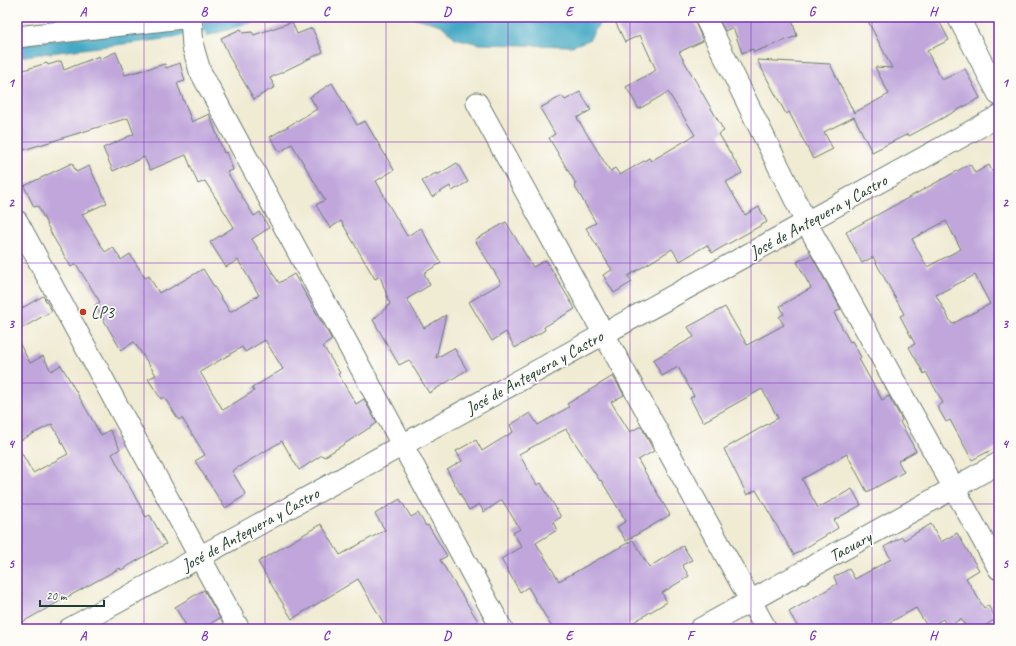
<svg xmlns="http://www.w3.org/2000/svg" width="1016" height="646" viewBox="0 0 1016 646" font-family="Caveat,sans-serif">
<style>
.water{fill:#45a9c5;stroke:#32737c}
.lines{fill:none;stroke-linecap:round;stroke-linejoin:round}
.stream{stroke:#45a9c5;stroke-width:6}
.building{fill:#c0a6db;fill-rule:evenodd}
.minor-casing{stroke:#687a6c;stroke-width:23}
.minor{stroke:#fff;stroke-width:21}
.grid{fill:none;stroke:#7b2cbf;stroke-width:1;stroke-opacity:0.55}
.poi-dot{fill:#c8321e;stroke:#fdfcf7;stroke-width:1.5}
.labels{text-anchor:middle;stroke-width:3.5;stroke-linejoin:round;paint-order:stroke}
.street-label{font-size:17px;fill:#1f3d34;stroke:#fdfcf7}
.poi-label{font-size:17px;fill:#1f3d34;stroke:#fdfcf7;text-anchor:start}
.neatline{fill:none;stroke:#7b2cbf;stroke-width:1.5}
.grid-label{font-size:13px;text-anchor:middle;font-weight:bold;fill:#7b2cbf}
</style>
<rect width="100%" height="100%" fill="#fdfcf7"/>
<filter id="ink" filterUnits="userSpaceOnUse"><feTurbulence type="fractalNoise" baseFrequency=".025" numOctaves="2"/><feDisplacementMap in="SourceGraphic" scale="8" xChannelSelector="R" yChannelSelector="G"/><feConvolveMatrix kernelMatrix="1 2 1 2 8 2 1 2 1" color-interpolation-filters="sRGB"/></filter>
<filter id="wash" filterUnits="userSpaceOnUse"><feTurbulence type="fractalNoise" baseFrequency=".012" numOctaves="4" result="noise"/><feDisplacementMap in="SourceGraphic" scale="16" xChannelSelector="R" yChannelSelector="G"/><feGaussianBlur stdDeviation="0.9" result="paint"/><feColorMatrix in="noise" values="0 0 0 0 0 0 0 0 0 0 0 0 0 0 0 0 0 1.4 0 .05"/><feComposite in="paint" operator="in"/></filter>
<g filter="url(#wash)">
<rect width="100%" height="100%" fill="#f0ebd3"/>
<g class="water">
<path d="M 234,17 L 270,17 L 207,36 L 203,21 Z"/>
<path d="M 412,17 L 601,17 L 601,21 L 589,40 L 572,46 L 479,44 L 455,38 L 441,25 Z"/>
<path d="M 173,27 L 173,38 L 17,57 L 17,44 Z"/>
</g>
<g class="lines">
<path class="stream" d="M 166,36 L 211,27"/>
</g>
<g id="blocks">
<g class="building">
<path d="M 613,17 L 693,17 L 703,41 L 679,52 L 724,131 L 719,134 L 742,173 L 726,182 L 745,215 L 759,207 L 767,222 L 712,253 L 707,245 L 680,261 L 672,249 L 628,276 L 632,282 L 614,293 L 603,275 L 612,270 L 586,228 L 596,223 L 574,185 L 576,184 L 549,138 L 555,134 L 540,108 L 562,96 L 565,100 L 580,92 L 591,110 L 577,118 L 610,171 L 615,168 L 620,175 L 649,158 L 651,161 L 695,135 L 668,92 L 639,109 L 626,87 L 656,70 L 640,35 L 625,42 Z"/>
<path d="M 718,17 L 791,17 L 797,36 L 754,52 L 753,49 L 742,53 L 733,27 L 725,31 Z"/>
<path d="M 866,17 L 937,17 L 949,40 L 927,51 L 942,80 L 965,69 L 980,98 L 909,136 L 908,134 L 872,152 L 854,117 L 824,132 L 833,149 L 813,159 L 789,112 L 786,114 L 757,60 L 830,64 L 854,113 L 889,94 L 875,67 L 892,68 Z"/>
<path d="M 292,22 L 297,34 L 312,28 L 323,52 L 270,78 L 275,87 L 254,99 L 231,60 L 221,38 L 241,29 L 243,33 L 252,32 L 254,35 Z"/>
<path d="M 116,52 L 125,75 L 165,64 L 166,68 L 180,63 L 185,81 L 177,83 L 192,122 L 209,114 L 224,153 L 226,152 L 233,170 L 227,172 L 254,216 L 260,212 L 269,228 L 252,239 L 279,283 L 294,274 L 332,340 L 323,346 L 340,373 L 338,374 L 356,404 L 364,399 L 377,423 L 324,457 L 322,455 L 299,470 L 282,441 L 232,471 L 246,495 L 225,508 L 195,461 L 205,455 L 182,418 L 179,420 L 164,397 L 161,399 L 148,379 L 156,375 L 134,342 L 121,350 L 95,305 L 100,302 L 76,264 L 71,267 L 52,235 L 38,206 L 34,207 L 24,186 L 72,163 L 76,172 L 89,166 L 107,203 L 82,214 L 105,252 L 113,247 L 121,260 L 130,254 L 145,278 L 149,276 L 159,293 L 166,289 L 167,290 L 203,269 L 230,312 L 259,295 L 238,260 L 226,267 L 210,242 L 234,227 L 205,181 L 198,184 L 186,155 L 150,170 L 144,157 L 113,171 L 103,148 L 134,134 L 128,118 L 20,151 L 17,141 L 17,72 L 47,63 L 48,65 L 61,61 L 64,70 L 99,56 L 100,59 ZM 265,340 L 283,369 L 252,388 L 254,391 L 223,410 L 200,372 L 242,347 L 245,352 Z"/>
<path d="M 332,83 L 357,125 L 365,121 L 394,170 L 376,181 L 384,195 L 383,195 L 407,236 L 421,228 L 441,263 L 424,273 L 430,285 L 407,299 L 424,328 L 446,315 L 436,358 L 454,348 L 467,370 L 429,393 L 409,360 L 399,365 L 373,320 L 390,304 L 380,276 L 375,279 L 341,221 L 330,228 L 316,205 L 325,200 L 292,144 L 280,152 L 270,137 L 317,109 L 310,97 Z"/>
<path d="M 457,163 L 468,182 L 452,191 L 450,186 L 432,197 L 422,181 L 436,173 L 437,175 Z"/>
<path d="M 970,164 L 975,173 L 989,165 L 992,171 L 999,167 L 999,446 L 972,460 L 950,420 L 946,422 L 937,406 L 943,403 L 926,372 L 924,374 L 909,347 L 915,344 L 900,316 L 904,314 L 873,257 L 862,263 L 846,232 ZM 946,221 L 961,249 L 927,267 L 912,239 ZM 975,275 L 990,304 L 952,324 L 936,295 Z"/>
<path d="M 506,222 L 533,267 L 546,260 L 575,309 L 544,327 L 545,330 L 515,348 L 506,332 L 492,341 L 469,302 L 501,283 L 475,240 Z"/>
<path d="M 811,255 L 841,309 L 834,313 L 850,342 L 852,341 L 861,357 L 859,359 L 882,400 L 889,396 L 902,420 L 900,422 L 916,451 L 898,461 L 904,472 L 867,492 L 847,454 L 802,479 L 818,508 L 852,489 L 861,505 L 834,520 L 838,528 L 794,555 L 756,490 L 747,495 L 724,449 L 778,418 L 762,389 L 703,422 L 690,398 L 694,396 L 678,367 L 662,376 L 653,360 L 694,337 L 688,327 L 725,307 L 747,345 L 784,325 L 779,317 L 784,314 L 780,306 L 811,288 L 797,262 Z"/>
<path d="M 43,296 L 52,311 L 17,331 L 17,311 Z"/>
<path d="M 17,339 L 30,363 L 43,356 L 51,371 L 61,365 L 101,435 L 110,430 L 120,449 L 112,454 L 146,517 L 150,515 L 166,544 L 121,570 L 120,568 L 17,625 L 17,445 L 33,473 L 68,454 L 52,424 L 17,442 Z"/>
<path d="M 613,376 L 624,395 L 611,402 L 630,432 L 641,426 L 654,451 L 638,460 L 670,515 L 626,541 L 617,527 L 626,521 L 601,480 L 600,481 L 566,429 L 519,454 L 537,485 L 541,483 L 561,517 L 553,522 L 557,530 L 536,543 L 559,581 L 633,540 L 649,567 L 683,546 L 692,560 L 682,565 L 689,576 L 662,593 L 667,602 L 622,629 L 553,629 L 528,587 L 520,592 L 501,559 L 522,547 L 513,533 L 520,529 L 502,500 L 484,512 L 479,504 L 469,510 L 447,470 L 462,461 L 456,451 L 476,440 L 482,451 L 513,432 L 510,425 L 530,413 L 538,425 L 569,407 L 567,404 Z"/>
<path d="M 400,499 L 411,517 L 418,513 L 426,526 L 428,525 L 447,556 L 440,560 L 478,621 L 465,629 L 387,629 L 358,579 L 292,619 L 258,562 L 321,524 L 340,555 L 385,530 L 375,514 Z"/>
<path d="M 931,524 L 941,542 L 957,533 L 979,570 L 966,578 L 984,608 L 988,605 L 996,619 L 979,629 L 967,629 L 961,619 L 947,627 L 943,619 L 928,628 L 916,608 L 878,629 L 799,629 L 789,612 L 837,584 L 834,577 L 849,569 L 855,579 L 891,559 L 884,547 L 902,537 L 904,540 Z"/>
<path d="M 204,590 L 220,618 L 201,629 L 188,629 L 175,607 Z"/>
</g>
</g>
</g>
<g filter="url(#ink)">
<use href="#blocks" fill-opacity="0" stroke="#687a6c" stroke-width="1"/>
<g class="lines">
<g class="minor-casing">
<g id="minor">
<path d="M 191,17 L 193,47 L 200,71 L 502,629"/>
<path d="M 705,17 L 806,222 L 999,569"/>
<path d="M 958,17 L 999,95"/>
<path d="M 17,37 L 191,17"/>
<path d="M 477,103 L 766,629"/>
<path d="M 17,221 L 239,629"/>
<path d="M 69,629 L 999,116"/>
<path d="M 700,629 L 999,463"/>
</g>
</g>
<use href="#minor" class="minor"/>
</g>
</g>
<path class="grid" d="M 144,17 L 144,629M 265,17 L 265,629M 386,17 L 386,629M 508,17 L 508,629M 630,17 L 630,629M 751,17 L 751,629M 872,17 L 872,629M 17,142 L 999,142M 17,263 L 999,263M 17,383 L 999,383M 17,504 L 999,504"/>
<circle class="poi-dot" cx="83" cy="312" r="4"/>
<g class="labels">
<g class="street-label">
<text transform="translate(818 216) rotate(-29)" y="6">José de Antequera y Castro</text>
<text transform="translate(534 372) rotate(-29)" y="6">José de Antequera y Castro</text>
<text transform="translate(250 529) rotate(-29)" y="6">José de Antequera y Castro</text>
<text transform="translate(850 546) rotate(-29)" y="6">Tacuary</text>
</g>
<g class="poi-label">
<text x="91" y="318">LP3</text>
</g>
</g>
<rect width="1016" height="646" fill="none" stroke="#fdfcf7" stroke-width="44"/>
<path d="M40 600v6h64v-6" fill="none" stroke="#1f3d34" stroke-width="2"/>
<text x="46" y="600" font-size="12" fill="#1f3d34" stroke="#fdfcf7" stroke-width="3" paint-order="stroke">20 m</text>
<rect x="22" y="22" width="972" height="602" class="neatline"/>
<g class="grid-label">
<text x="83" y="16">A</text>
<text x="204" y="16">B</text>
<text x="326" y="16">C</text>
<text x="447" y="16">D</text>
<text x="569" y="16">E</text>
<text x="690" y="16">F</text>
<text x="812" y="16">G</text>
<text x="933" y="16">H</text>
<text x="11" y="87">1</text>
<text x="1005" y="87">1</text>
<text x="11" y="207">2</text>
<text x="1005" y="207">2</text>
<text x="11" y="328">3</text>
<text x="1005" y="328">3</text>
<text x="11" y="448">4</text>
<text x="1005" y="448">4</text>
<text x="11" y="568">5</text>
<text x="1005" y="568">5</text>
<text x="83" y="640">A</text>
<text x="204" y="640">B</text>
<text x="326" y="640">C</text>
<text x="447" y="640">D</text>
<text x="569" y="640">E</text>
<text x="690" y="640">F</text>
<text x="812" y="640">G</text>
<text x="933" y="640">H</text>
</g>
</svg>
